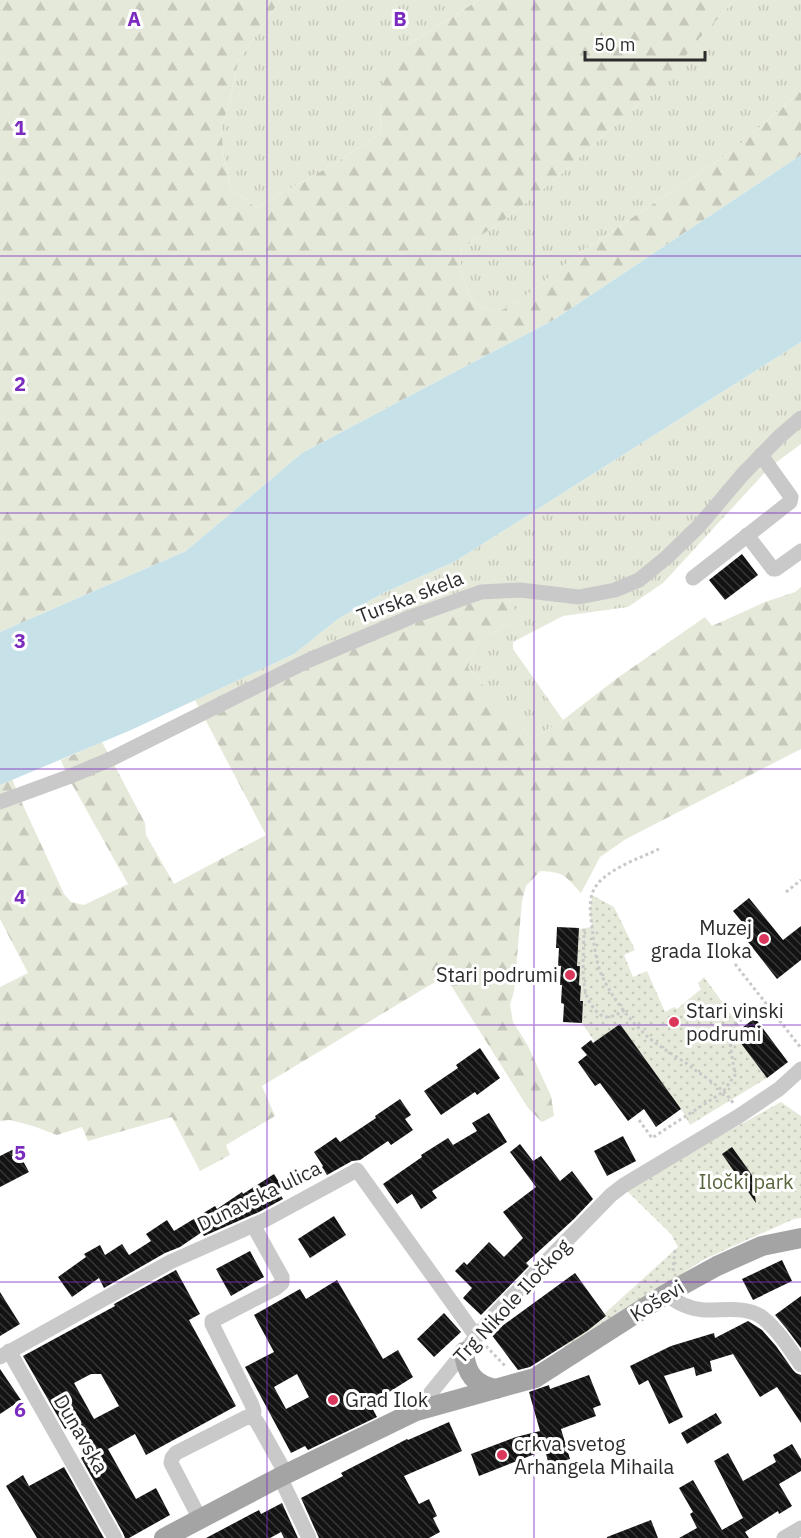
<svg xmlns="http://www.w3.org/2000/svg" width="801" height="1538" viewBox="0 0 801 1538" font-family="'IBM Plex Sans',sans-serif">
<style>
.grass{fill:url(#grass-tufts)}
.forest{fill:url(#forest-firs)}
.park{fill:url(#park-dots)}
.water{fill:#c7e1e9}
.building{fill:url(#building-back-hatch);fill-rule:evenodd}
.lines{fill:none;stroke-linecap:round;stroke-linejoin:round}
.path{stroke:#c9c9c9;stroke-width:3;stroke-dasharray:3 3;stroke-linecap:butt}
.minor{stroke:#c9c9c9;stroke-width:15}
.major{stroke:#a4a4a4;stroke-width:20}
.grid{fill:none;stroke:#7b2cbf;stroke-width:1.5;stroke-opacity:0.55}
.poi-dot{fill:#db365b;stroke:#fff;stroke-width:2}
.labels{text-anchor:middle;stroke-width:6;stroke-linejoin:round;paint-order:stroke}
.street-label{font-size:20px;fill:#2c2c2c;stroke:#fff}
.poi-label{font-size:20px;fill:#2c2c2c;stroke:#fff;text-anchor:start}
.park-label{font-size:20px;fill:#56653c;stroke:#fff}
.grid-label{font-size:20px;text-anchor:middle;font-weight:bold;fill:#7b2cbf;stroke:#fff;stroke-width:6;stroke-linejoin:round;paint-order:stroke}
</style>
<defs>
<pattern id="grass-tufts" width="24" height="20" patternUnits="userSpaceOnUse" patternTransform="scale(1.5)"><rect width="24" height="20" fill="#e5e9da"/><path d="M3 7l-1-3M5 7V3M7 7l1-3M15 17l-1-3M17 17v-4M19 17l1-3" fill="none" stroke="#c5c8bb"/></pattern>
<pattern id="forest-firs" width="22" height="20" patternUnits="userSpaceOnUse" patternTransform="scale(1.5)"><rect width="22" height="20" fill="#e5e9da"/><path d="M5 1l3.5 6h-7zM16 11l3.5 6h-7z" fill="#c5c8bb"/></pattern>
<pattern id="park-dots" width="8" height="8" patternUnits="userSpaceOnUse" patternTransform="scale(1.5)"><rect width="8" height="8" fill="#e5e9da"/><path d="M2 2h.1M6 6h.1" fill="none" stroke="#c5c8bb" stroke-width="1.8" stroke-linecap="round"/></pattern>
<pattern id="building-back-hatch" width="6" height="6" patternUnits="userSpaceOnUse" patternTransform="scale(1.5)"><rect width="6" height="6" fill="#131313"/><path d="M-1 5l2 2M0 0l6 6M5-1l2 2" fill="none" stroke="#363636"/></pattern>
</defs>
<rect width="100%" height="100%" fill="#fff"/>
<g class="grass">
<path d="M 280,0 L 479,0 L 409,44 L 380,99 L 381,133 L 339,161 L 256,208 L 231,188 L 224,157 L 221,128 L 230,101 L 238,62 Z"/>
<path d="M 735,0 L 801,0 L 801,91 L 735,149 L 584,250 L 519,301 L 496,313 L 473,302 L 460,270 L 462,248 L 507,218 L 558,177 L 639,103 Z"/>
<path d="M 801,342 L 801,444 L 770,467 L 663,583 L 628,607 L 563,616 L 513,642 L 513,649 L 563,720 L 532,739 L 482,684 L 468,668 C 470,662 471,654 474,649 C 484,636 500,628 514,622 L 205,719 L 195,700 L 294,654 L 338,619 L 383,593 L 454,562 Z"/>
</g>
<g class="forest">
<path d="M 0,0 L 280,0 L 238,62 L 230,101 L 221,128 L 224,157 L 231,188 L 256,208 L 339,161 L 381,133 L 380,99 L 386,70 L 409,44 L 479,0 L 735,0 L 697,41 L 673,72 L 558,177 L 507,218 L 462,248 L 460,270 L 473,302 L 496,313 L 519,301 L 584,250 L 735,149 L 801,91 L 801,155 L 555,319 L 302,453 L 186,551 L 0,632 Z"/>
<path d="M 801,587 L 801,749 L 626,839 L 600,857 L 581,893 C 565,876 565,872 540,871 L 526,886 L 522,901 L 514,991 L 510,1005 L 513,1022 L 527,1044 L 551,1096 L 554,1116 L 542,1122 L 528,1108 L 445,976 L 262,1086 L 275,1116 L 226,1145 L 230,1155 L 200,1171 L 172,1117 L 88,1141 L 82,1127 L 57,1135 L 33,1126 L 10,1120 L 0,1121 L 0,987 L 28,973 L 0,919 L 0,785 L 12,779 L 21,801 L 64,894 L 71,902 L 84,905 L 128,884 L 68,777 L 61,760 L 102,742 L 145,823 L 146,835 L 174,884 L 266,835 L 205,719 L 350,647 L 489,595 L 506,596 L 515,610 L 514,622 C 500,628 484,636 474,649 C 471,654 470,662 468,668 L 482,684 L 532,739 L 563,720 L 616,679 L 705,617 L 712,626 L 765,602 L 795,592 Z"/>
</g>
<g class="park">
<path d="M 592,895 L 614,907 L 635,950 L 624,955 L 633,977 L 647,971 L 665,1012 L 674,1007 L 677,1009 L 701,989 L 698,983 L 704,977 L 741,1028 L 734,1034 L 767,1078 L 690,1125 L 681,1109 L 620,1024 L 595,1042 L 582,1023 L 583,1001 L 580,1001 L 581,986 L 579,985 L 577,966 L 579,929 L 592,927 L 590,913 Z"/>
<path d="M 781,1102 L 801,1116 L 801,1218 L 794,1219 L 722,1251 L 701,1261 L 634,1307 L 567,1349 L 564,1346 L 606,1317 L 604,1314 L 678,1247 L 671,1234 L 627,1191 L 636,1182 Z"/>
</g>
<path class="water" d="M 801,155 L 801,342 L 454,562 L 383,593 L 338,619 L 294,654 L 131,730 L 0,785 L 0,632 L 186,551 L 302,453 L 555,319 Z"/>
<g class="building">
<path d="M 742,554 L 758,575 L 725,600 L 709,580 Z"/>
<path d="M 749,898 L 783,940 L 801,926 L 801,960 L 777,979 L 745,938 L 751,933 L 733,911 Z"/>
<path d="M 557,927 L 579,928 L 577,966 L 580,966 L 579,985 L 581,986 L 580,1001 L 583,1001 L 582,1023 L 563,1022 L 564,1004 L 561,1003 L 562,985 L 560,985 L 561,966 L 558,966 L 559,948 L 556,948 Z"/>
<path d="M 755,1018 L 788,1062 L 767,1078 L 734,1034 Z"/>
<path d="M 620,1024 L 681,1109 L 656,1127 L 644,1109 L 628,1121 L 600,1083 L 595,1086 L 578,1062 L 587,1055 L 581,1048 L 591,1040 L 593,1043 Z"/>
<path d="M 480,1048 L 500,1078 L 477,1095 L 475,1092 L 441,1115 L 424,1091 L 458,1068 L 456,1065 Z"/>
<path d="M 400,1099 L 411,1115 L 405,1119 L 413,1130 L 391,1145 L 388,1141 L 360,1160 L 352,1161 L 327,1175 L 322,1167 L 323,1166 L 314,1152 L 336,1137 L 340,1142 L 376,1118 L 375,1116 Z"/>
<path d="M 489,1113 L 507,1142 L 432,1191 L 437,1198 L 421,1209 L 412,1194 L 397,1204 L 383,1184 L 422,1157 L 421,1155 L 448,1138 L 453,1145 L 477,1131 L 472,1123 Z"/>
<path d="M 623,1136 L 636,1161 L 607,1176 L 594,1151 Z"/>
<path d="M 520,1144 L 533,1161 L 541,1156 L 560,1181 L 572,1171 L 593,1199 L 574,1219 L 526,1263 L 529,1266 L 481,1315 L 463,1298 L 472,1288 L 455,1271 L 464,1262 L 467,1265 L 489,1242 L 504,1257 L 523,1238 L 503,1212 L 536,1187 L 510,1152 Z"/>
<path d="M 732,1147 L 752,1175 L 756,1203 L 722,1154 Z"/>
<path d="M 16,1148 L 29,1172 L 0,1187 L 0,1156 Z"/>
<path d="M 274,1174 L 282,1187 L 277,1189 L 283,1199 L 259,1212 L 204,1236 L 202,1232 L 180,1247 L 165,1253 L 104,1288 L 99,1278 L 72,1297 L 58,1277 L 86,1257 L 84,1254 L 100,1245 L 105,1255 L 122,1244 L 129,1255 L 151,1241 L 146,1234 L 167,1220 L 174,1231 L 215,1206 L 217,1209 L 242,1192 L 243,1194 Z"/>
<path d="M 334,1216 L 346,1235 L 310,1258 L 298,1239 Z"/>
<path d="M 250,1251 L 264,1277 L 231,1296 L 216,1269 Z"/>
<path d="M 782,1260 L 792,1281 L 753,1300 L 742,1279 Z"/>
<path d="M 176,1270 L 200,1314 L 189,1320 L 236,1406 L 146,1455 L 135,1434 L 108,1449 L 136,1499 L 156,1488 L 170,1515 L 129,1538 L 125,1538 L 123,1533 L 81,1458 L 84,1456 L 69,1427 L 65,1429 L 23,1356 L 115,1306 L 114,1304 ZM 91,1374 L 101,1374 L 119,1406 L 94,1419 L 74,1383 Z"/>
<path d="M 575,1273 L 606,1316 L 587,1331 L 530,1367 L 518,1370 L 491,1334 Z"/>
<path d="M 337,1280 L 383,1359 L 398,1350 L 413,1377 L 370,1404 L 377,1417 L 308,1450 L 305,1446 L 291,1453 L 245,1367 L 274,1352 L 254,1315 L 300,1289 L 306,1299 ZM 297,1374 L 309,1397 L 286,1409 L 274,1387 Z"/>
<path d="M 0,1292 L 20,1324 L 0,1336 Z"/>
<path d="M 801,1296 L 801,1348 L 786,1328 L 775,1315 Z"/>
<path d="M 444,1313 L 461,1332 L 434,1357 L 417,1339 Z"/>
<path d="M 748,1321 L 762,1330 L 776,1346 L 793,1370 L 796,1373 L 801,1375 L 801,1423 L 777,1387 L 760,1397 L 733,1354 L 710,1361 L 712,1371 L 696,1376 L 694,1367 L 664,1376 L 683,1417 L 669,1424 L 648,1380 L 639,1385 L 630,1366 L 671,1346 L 714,1333 L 715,1338 Z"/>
<path d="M 0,1369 L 21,1400 L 0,1414 Z"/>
<path d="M 589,1375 L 601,1405 L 593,1408 L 596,1416 L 561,1429 L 570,1459 L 549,1465 L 545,1450 L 479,1476 L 471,1454 L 516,1437 L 540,1431 L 529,1392 L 549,1385 L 550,1389 Z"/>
<path d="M 716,1413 L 722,1423 L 687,1444 L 681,1433 Z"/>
<path d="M 449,1422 L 462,1451 L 404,1476 L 419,1504 L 429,1499 L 437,1516 L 433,1518 L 440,1532 L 429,1538 L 319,1538 L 301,1498 L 343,1476 L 341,1473 L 407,1439 L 408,1440 Z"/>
<path d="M 792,1444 L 801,1459 L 801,1471 L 779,1484 L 792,1506 L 779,1514 L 778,1511 L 745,1532 L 749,1538 L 679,1538 L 697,1528 L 690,1514 L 693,1512 L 679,1488 L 693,1480 L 722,1530 L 743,1518 L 714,1461 L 728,1453 L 743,1481 L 776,1462 L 773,1455 Z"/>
<path d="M 64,1467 L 104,1538 L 37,1538 L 6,1486 L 23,1475 L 29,1486 Z"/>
<path d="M 282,1503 L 298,1538 L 284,1538 L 281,1532 L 270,1538 L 206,1538 L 259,1510 L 261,1514 Z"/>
<path d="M 651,1520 L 658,1538 L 607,1538 L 607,1537 Z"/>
</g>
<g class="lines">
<g class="path">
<path d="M 659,849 C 639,859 599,871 592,894 C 588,907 592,923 593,936 C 595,951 597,967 604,980 C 614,1001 638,1031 657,1044 C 669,1053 683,1060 695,1070 C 708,1079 724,1089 733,1103"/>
<path d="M 786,892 L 801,880"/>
<path d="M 584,929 C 584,947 581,977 586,994 C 589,1003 598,1017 607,1017 C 614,1017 619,1013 625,1010"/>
<path d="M 735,964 L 801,1048"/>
<path d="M 639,1120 L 652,1138 L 723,1092 L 735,1075 C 734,1066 727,1034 731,1029 C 735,1023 758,1008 766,1003"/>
<path d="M 673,1271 L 675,1249"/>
<path d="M 486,1346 L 506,1367"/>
</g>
<g class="minor">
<path d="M 747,535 L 773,569 L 776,569 L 801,551"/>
<path d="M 693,578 L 790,502 L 791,497 L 761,455"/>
<path d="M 0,802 L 68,777 L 111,759 L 307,661 L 411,617 L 481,592 L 520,590 L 579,597 L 615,590 L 639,580 L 667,557 L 699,526 L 743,474 L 779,437 L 801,418"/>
<path d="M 666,1294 C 677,1303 689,1309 704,1310 C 722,1311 747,1305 763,1318 C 778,1330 790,1349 801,1365"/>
<path d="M 9,1351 L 115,1538"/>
<path d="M 0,1357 L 170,1262 L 265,1220 L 357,1170 L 476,1336"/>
<path d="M 416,1411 L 494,1315 L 611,1195 L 624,1185 L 739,1116 L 779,1089 L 801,1069"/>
<path d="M 253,1418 L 254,1411 L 252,1405 L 212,1324 L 212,1321 L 276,1288 L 282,1283 L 282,1277 L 253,1225"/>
<path d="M 280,1477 L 309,1538"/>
<path d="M 200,1519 L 171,1463 L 172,1458 L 176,1453 L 247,1417 L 253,1418 L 257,1422 L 286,1474"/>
<path d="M 784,1538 L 801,1528"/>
</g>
<g class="major">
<path d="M 464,1352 C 466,1373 474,1385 496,1389"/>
<path d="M 164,1538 L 280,1477 L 416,1411 L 535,1378 L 666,1294 L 717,1266 L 762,1246 L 801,1238"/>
</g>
</g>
<path class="grid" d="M 267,0 L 267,1538M 534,0 L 534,1538M 0,256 L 801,256M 0,513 L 801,513M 0,769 L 801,769M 0,1025 L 801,1025M 0,1282 L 801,1282"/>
<g class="poi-dot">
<circle cx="764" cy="939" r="6"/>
<circle cx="570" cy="975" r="6"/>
<circle cx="674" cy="1022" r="6"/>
<circle cx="333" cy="1400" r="6"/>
<circle cx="502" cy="1455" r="6"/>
</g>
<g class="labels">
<g class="street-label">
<text transform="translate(410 597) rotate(-21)" y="7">Turska skela</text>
<text transform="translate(259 1196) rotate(-26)" y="7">Dunavska ulica</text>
<text transform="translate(512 1301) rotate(-47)" y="7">Trg Nikole Iločkog</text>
<text transform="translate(657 1301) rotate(-32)" y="7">Koševi</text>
<text transform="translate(81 1434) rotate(60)" y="7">Dunavska</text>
</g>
<g class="poi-label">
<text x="752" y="935" text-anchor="end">Muzej<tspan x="752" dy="23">grada Iloka</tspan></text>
<text x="558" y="982" text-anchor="end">Stari podrumi</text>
<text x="686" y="1018">Stari vinski<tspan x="686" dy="23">podrumi</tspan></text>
<text x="345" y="1407">Grad Ilok</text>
<text x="514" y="1451">crkva svetog<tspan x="514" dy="23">Arhangela Mihaila</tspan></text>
</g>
<g class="park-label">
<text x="746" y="1189">Iločki park</text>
</g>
</g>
<g class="grid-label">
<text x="134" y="26">A</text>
<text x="400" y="26">B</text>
<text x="20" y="135">1</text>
<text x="20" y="391">2</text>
<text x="20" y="648">3</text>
<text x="20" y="904">4</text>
<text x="20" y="1160">5</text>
<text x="20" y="1417">6</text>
</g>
<path d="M585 51v9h120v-9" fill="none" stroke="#2c2c2c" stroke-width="3"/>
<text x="594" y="51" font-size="18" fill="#2c2c2c" stroke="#ffffff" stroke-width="4.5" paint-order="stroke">50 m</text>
</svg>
